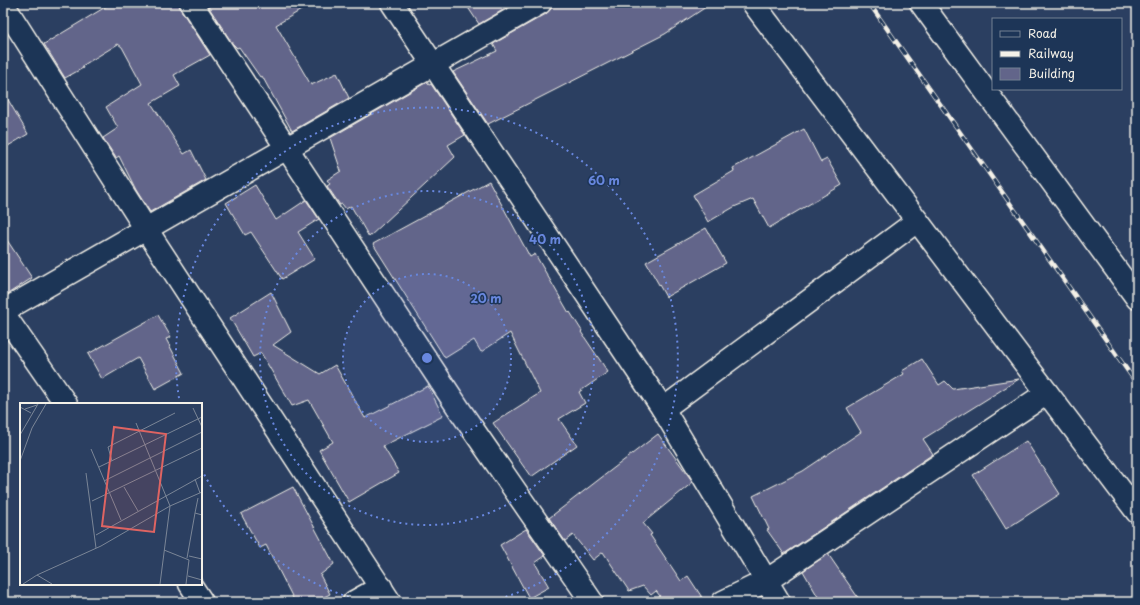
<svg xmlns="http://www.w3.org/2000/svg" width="1140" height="605" viewBox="0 0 1140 605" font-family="'Playpen Sans',sans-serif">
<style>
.building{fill:#62658a;stroke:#f4f1e8}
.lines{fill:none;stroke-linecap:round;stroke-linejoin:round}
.street-casing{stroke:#f4f1e8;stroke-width:25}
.secondary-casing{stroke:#f4f1e8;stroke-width:25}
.street{stroke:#1d3557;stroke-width:22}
.secondary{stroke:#1d3557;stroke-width:22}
.rail-casing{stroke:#f4f1e8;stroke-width:4.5}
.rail{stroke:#1d3557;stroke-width:3;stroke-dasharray:9;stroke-linecap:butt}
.ring{fill:none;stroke:#6887de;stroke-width:2;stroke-dasharray:2 4}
.inset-road{fill:none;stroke:#7b8697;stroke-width:1}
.view{fill:#df6462;fill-opacity:0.15;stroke:#df6462;stroke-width:2}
.inset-edge{fill:none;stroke:#f4f1e8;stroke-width:2}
.centre{fill:#6887de;stroke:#1d3557;stroke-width:2}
.ring-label{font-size:12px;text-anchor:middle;font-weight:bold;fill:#6887de;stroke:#1d3557;stroke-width:3;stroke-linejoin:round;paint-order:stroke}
</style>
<rect width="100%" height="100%" fill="#2b3f61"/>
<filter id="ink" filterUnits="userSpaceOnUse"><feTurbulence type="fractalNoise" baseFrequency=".025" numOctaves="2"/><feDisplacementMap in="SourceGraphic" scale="8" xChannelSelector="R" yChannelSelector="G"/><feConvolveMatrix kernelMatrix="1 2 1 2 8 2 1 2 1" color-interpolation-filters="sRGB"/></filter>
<g filter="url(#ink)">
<g class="building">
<path d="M 112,3 L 179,3 L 181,10 L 210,55 L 174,75 L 180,86 L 151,103 L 184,154 L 191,150 L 206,180 L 150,212 L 136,190 L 119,156 L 116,158 L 103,138 L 118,128 L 106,107 L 142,84 L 122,47 L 118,44 L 82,66 L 83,68 L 65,78 L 44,44 Z"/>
<path d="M 206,3 L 313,3 L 276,25 L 311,85 L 337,73 L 349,98 L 292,131 L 262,76 L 260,77 L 239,47 L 237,48 L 232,43 Z"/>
<path d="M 465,3 L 515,3 L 479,24 Z"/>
<path d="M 552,3 L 712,3 L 665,34 L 488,124 L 453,72 L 497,51 L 493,44 L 546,14 L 551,9 Z"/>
<path d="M 427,82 L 429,85 L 431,84 L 465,135 L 448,145 L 455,157 L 369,237 L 351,206 L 346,209 L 342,204 L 340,205 L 327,186 L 330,184 L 327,180 L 341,171 L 330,138 Z"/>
<path d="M 3,91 L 28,134 L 3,149 Z"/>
<path d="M 804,129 L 821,162 L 827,159 L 842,185 L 769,228 L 753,199 L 734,207 L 708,222 L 693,195 L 734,171 L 733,168 Z"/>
<path d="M 489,181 L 530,257 L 535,254 L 569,313 L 570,312 L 582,331 L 581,332 L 608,372 L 579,392 L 585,403 L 559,419 L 577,445 L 531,477 L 493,423 L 540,393 L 510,333 L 481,352 L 474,340 L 445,358 L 373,244 Z"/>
<path d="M 255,185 L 276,220 L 306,200 L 319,219 L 298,232 L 315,259 L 282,279 L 251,232 L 245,235 L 226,203 Z"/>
<path d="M 706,228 L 726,263 L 666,297 L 646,262 Z"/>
<path d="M 3,234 L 32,278 L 3,297 Z"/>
<path d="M 271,292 L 291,332 L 273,345 L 320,374 L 335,365 L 365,418 L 428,386 L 443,416 L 383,446 L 399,473 L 349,502 L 319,450 L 333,442 L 309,400 L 292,406 L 261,353 L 253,357 L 230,318 Z"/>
<path d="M 158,315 L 171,337 L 166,339 L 184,373 L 155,389 L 138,358 L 102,379 L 88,354 Z"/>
<path d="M 922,359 L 939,385 L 945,381 L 953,389 L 1019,379 L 923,439 L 933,454 L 784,554 L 767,530 L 769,529 L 753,496 L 803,471 L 861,432 L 847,408 L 904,374 L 902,371 Z"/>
<path d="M 658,434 L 693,482 L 643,523 L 652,534 L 650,535 L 681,581 L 688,576 L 705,602 L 650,602 L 660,596 L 656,591 L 651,595 L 643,586 L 629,591 L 603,552 L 593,560 L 573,535 L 565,541 L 549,518 Z"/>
<path d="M 1026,441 L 1060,494 L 1006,529 L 973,475 Z"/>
<path d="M 293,487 L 334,564 L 320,575 L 330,594 L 314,602 L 295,602 L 266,545 L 260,548 L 241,514 Z"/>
<path d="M 526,529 L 545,556 L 535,563 L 549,587 L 529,598 L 500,545 Z"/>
<path d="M 828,554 L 861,602 L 821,602 L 803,571 Z"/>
</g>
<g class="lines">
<g class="street-casing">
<g id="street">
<path d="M 191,3 L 461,412 L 592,602"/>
<path d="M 392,3 L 663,409 L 779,602"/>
<path d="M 753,3 L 1137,512"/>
<path d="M 3,4 L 146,229 L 390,602"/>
<path d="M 3,311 L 540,3"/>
<path d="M 3,313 L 66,404"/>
<path d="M 663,409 L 917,221"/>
<path d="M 190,584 L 202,602"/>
<path d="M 354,602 L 381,587"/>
<path d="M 723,602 L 766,581 L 1047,393"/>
</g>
</g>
<g class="secondary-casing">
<path id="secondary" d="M 921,3 L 1137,298"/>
</g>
<use href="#street" class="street"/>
<use href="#secondary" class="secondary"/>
<g class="rail-casing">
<path id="rail" d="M 869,3 L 1137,384"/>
</g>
<use href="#rail" class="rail"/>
</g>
</g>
<circle cx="427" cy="358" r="84" fill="#6887de" fill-opacity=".12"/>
<g class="ring">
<circle cx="427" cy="358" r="84"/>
<circle cx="427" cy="358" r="167"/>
<path d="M366 602A251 251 0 0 1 201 468M180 404A251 251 0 1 1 488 602"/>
</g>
<g transform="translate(20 403)">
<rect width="182" height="182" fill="#2b3f61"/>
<path class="inset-road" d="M 0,4 L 11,10M 173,5 L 182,24M 5,6 L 17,2M 116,20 L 150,103 L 140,181M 0,32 L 18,1M 71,46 L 101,117M 0,58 L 12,25 L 26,1M 92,58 L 88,44 L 155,10M 79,64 L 182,14M 66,70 L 76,145M 175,76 L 180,90M 84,78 L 182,29M 104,84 L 118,108M 178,95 L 175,110 L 182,112M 72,98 L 182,45M 76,132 L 182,73M 144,147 L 169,157 L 166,181M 169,153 L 182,156M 167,155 L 175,110M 17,172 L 32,181M 17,172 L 81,143 L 150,103 L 182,89M 168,173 L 182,177M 3,181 L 17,172"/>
<path class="view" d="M 94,24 L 146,31 L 134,129 L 82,123 Z"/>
<rect width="182" height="182" class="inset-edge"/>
</g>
<circle cx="427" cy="358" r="6" class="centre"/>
<g class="ring-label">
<text x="604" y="185">60 m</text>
<text x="545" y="244">40 m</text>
<text x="486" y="303">20 m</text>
</g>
<rect width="1140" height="605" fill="none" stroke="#1d3557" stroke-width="16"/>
<rect x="8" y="8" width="1124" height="589" fill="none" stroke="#f4f1e8" stroke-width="1.5" filter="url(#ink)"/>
<rect x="992" y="18" width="130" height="72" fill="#1d3557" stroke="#738091"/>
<rect x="1000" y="31" width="20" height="6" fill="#1d3557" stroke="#738091"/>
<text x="1028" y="38" font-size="12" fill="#f4f1e8">Road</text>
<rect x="1000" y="51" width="20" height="6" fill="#f4f1e8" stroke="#738091"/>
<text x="1028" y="58" font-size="12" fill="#f4f1e8">Railway</text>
<rect x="1000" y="68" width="20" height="12" fill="#62658a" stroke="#738091"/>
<text x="1028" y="78" font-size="12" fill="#f4f1e8">Building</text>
</svg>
